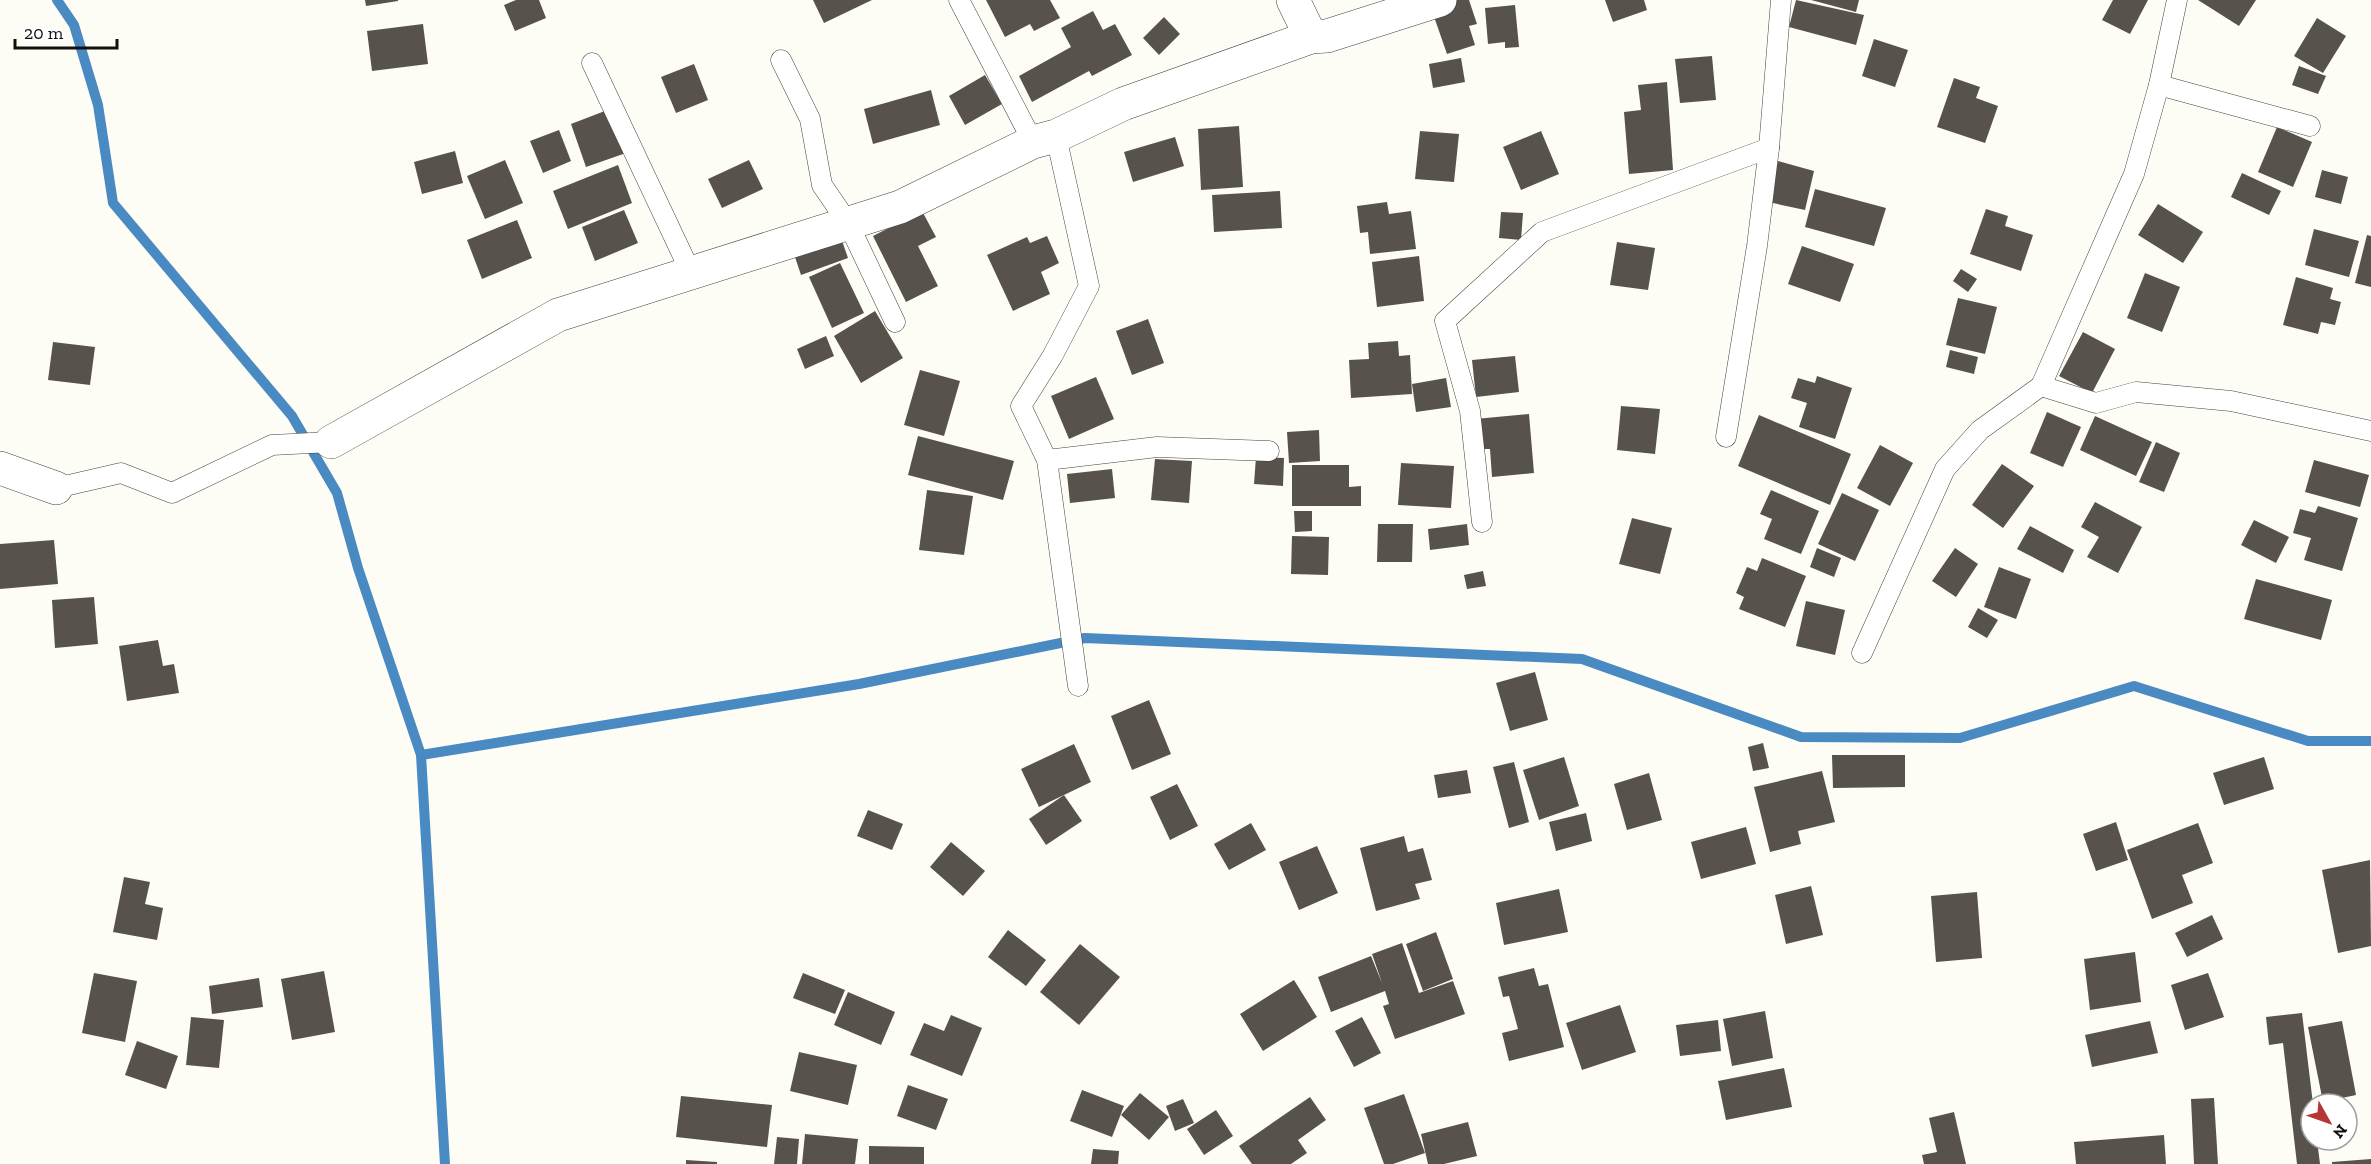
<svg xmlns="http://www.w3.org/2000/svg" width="2371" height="1164" viewBox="0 0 2371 1164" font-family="'Zilla Slab',serif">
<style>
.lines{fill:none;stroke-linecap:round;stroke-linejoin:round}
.stream{stroke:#4a8ac2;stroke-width:10}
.building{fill:#58524d}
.service-casing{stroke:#434343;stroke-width:21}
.minor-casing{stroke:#434343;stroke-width:34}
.service{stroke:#fff;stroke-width:20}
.minor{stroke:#fff;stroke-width:33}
</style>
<rect width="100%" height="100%" fill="#fefdf5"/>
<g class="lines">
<g class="stream">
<path d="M 57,0 L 74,25 L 98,105 L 113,203 L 292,416 L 337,493 L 358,568 L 421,755 L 445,1164"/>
<path d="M 421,755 L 859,684 L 1085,638 L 1582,659 L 1801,737 L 1960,738 L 2134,686 L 2308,741 L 2371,741"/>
</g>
</g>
<g class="building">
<path d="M 365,0 L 398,0 L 398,1 L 366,6 Z"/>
<path d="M 516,0 L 539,0 L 546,18 L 515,31 L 504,5 Z"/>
<path d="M 813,0 L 872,0 L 824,23 Z"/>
<path d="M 986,0 L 1050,0 L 1060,18 L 1034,31 L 1030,24 L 1005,37 Z"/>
<path d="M 1452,0 L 1469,0 L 1477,24 L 1469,26 L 1475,45 L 1447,54 L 1431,8 Z"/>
<path d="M 1605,0 L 1644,0 L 1647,10 L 1613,22 Z"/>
<path d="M 1796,0 L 1864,15 L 1856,45 L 1789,27 Z"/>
<path d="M 1811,0 L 1859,0 L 1856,12 Z"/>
<path d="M 2113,0 L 2148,0 L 2130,34 L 2102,20 Z"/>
<path d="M 2198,0 L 2256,0 L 2239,26 Z"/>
<path d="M 1515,5 L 1519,47 L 1505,48 L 1505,42 L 1488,44 L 1485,8 Z"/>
<path d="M 1093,11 L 1103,30 L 1115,24 L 1132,55 L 1092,76 L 1089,71 L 1032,102 L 1019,76 L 1071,47 L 1061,28 Z"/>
<path d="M 1164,17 L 1180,34 L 1159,55 L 1143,38 Z"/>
<path d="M 2317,18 L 2346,36 L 2323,73 L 2294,56 Z"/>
<path d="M 423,24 L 428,64 L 372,71 L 367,31 Z"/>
<path d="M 1874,39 L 1908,50 L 1895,87 L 1862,76 Z"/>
<path d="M 1712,56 L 1716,100 L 1680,103 L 1675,59 Z"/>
<path d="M 1461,58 L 1465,82 L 1433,88 L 1429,64 Z"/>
<path d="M 694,64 L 708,100 L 676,113 L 661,77 Z"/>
<path d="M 2299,66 L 2326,76 L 2318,94 L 2292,85 Z"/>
<path d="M 985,75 L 1002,104 L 965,125 L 949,96 Z"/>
<path d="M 1954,78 L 1980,87 L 1976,98 L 1998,106 L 1985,143 L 1937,127 Z"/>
<path d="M 1667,82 L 1673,170 L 1629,174 L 1624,112 L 1641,110 L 1638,85 Z"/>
<path d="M 931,90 L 940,125 L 873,144 L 864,109 Z"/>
<path d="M 610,109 L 626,153 L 586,167 L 571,124 Z"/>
<path d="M 1239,126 L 1243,187 L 1201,190 L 1198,129 Z"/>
<path d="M 2277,127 L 2312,142 L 2293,187 L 2258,172 Z"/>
<path d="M 559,130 L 571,161 L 543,173 L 530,141 Z"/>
<path d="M 1420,131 L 1459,134 L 1454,182 L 1415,179 Z"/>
<path d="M 1541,131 L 1559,174 L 1521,190 L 1503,147 Z"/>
<path d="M 1175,137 L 1184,166 L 1133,182 L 1124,152 Z"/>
<path d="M 455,151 L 463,183 L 422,194 L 414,162 Z"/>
<path d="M 505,160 L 523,203 L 485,219 L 467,176 Z"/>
<path d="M 749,160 L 763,189 L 722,208 L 708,179 Z"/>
<path d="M 1778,161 L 1814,171 L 1805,210 L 1768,202 Z"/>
<path d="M 618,165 L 632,203 L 568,229 L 553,191 Z"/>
<path d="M 2322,170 L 2348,177 L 2341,204 L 2315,197 Z"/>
<path d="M 2242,173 L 2281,191 L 2269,215 L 2231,197 Z"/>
<path d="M 1815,189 L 1886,208 L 1874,246 L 1805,227 Z"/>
<path d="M 1280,191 L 1282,228 L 1214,232 L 1212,195 Z"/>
<path d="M 1387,202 L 1389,214 L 1411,211 L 1416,249 L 1370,254 L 1368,232 L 1360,233 L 1357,206 Z"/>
<path d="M 2158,204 L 2203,232 L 2183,263 L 2138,235 Z"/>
<path d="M 1986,209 L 2008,216 L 2005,226 L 2033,235 L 2021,271 L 1970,254 Z"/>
<path d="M 624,210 L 638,243 L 595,261 L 582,227 Z"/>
<path d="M 922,211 L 936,237 L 918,246 L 938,286 L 906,302 L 873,236 Z"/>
<path d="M 1501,212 L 1523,213 L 1521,240 L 1499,238 Z"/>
<path d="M 517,220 L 532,258 L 482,279 L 467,240 Z"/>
<path d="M 2314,229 L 2359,241 L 2349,277 L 2305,265 Z"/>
<path d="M 840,235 L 848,258 L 801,275 L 793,251 Z"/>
<path d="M 2367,235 L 2371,236 L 2371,287 L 2355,283 Z"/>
<path d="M 1047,236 L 1059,263 L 1041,272 L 1050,294 L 1013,311 L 987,255 L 1027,237 L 1030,243 Z"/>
<path d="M 1617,242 L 1655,248 L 1648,290 L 1610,285 Z"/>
<path d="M 1802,246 L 1854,264 L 1840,302 L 1788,284 Z"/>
<path d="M 1419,256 L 1424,301 L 1377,307 L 1372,262 Z"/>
<path d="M 840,263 L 864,313 L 832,328 L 809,277 Z"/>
<path d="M 1961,269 L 1977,279 L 1968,292 L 1953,281 Z"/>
<path d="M 2145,273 L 2180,287 L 2162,332 L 2127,318 Z"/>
<path d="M 2296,277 L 2333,288 L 2330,299 L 2341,302 L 2335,325 L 2321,322 L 2318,334 L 2283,325 Z"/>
<path d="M 1958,298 L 1997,307 L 1985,354 L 1946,345 Z"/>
<path d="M 875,311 L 903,358 L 861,383 L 834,336 Z"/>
<path d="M 1148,319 L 1164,363 L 1132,375 L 1116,331 Z"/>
<path d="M 2083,332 L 2115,349 L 2092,393 L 2059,376 Z"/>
<path d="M 826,336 L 834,356 L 805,369 L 797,349 Z"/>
<path d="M 1398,341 L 1399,356 L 1410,355 L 1412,394 L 1351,398 L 1349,360 L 1369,359 L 1368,343 Z"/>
<path d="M 53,342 L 95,347 L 90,385 L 48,380 Z"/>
<path d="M 1950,350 L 1978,357 L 1974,374 L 1946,367 Z"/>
<path d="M 1515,356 L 1519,392 L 1476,397 L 1472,360 Z"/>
<path d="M 920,370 L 960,381 L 944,436 L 904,425 Z"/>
<path d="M 1817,376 L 1852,388 L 1835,439 L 1799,427 L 1807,403 L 1791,398 L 1798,378 L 1815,383 Z"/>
<path d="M 1096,377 L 1114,419 L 1069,439 L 1051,396 Z"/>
<path d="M 1446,378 L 1451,407 L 1416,412 L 1412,384 Z"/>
<path d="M 1621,406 L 1660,409 L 1655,454 L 1617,450 Z"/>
<path d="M 2047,412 L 2081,427 L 2063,467 L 2030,453 Z"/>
<path d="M 1529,414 L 1534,473 L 1492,477 L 1490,449 L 1478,449 L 1475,419 Z"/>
<path d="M 1759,415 L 1851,454 L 1830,505 L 1738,466 Z"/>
<path d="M 2095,416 L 2152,442 L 2136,476 L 2080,450 Z"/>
<path d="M 1319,430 L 1320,461 L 1289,463 L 1287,432 Z"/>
<path d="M 918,436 L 1014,461 L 1003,500 L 908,475 Z"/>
<path d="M 2156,442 L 2180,453 L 2164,492 L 2139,482 Z"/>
<path d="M 1880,445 L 1913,463 L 1890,506 L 1857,488 Z"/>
<path d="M 1256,457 L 1284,458 L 1283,486 L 1254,484 Z"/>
<path d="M 1155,459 L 1192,461 L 1189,503 L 1151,500 Z"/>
<path d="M 2314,460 L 2369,475 L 2360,507 L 2305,492 Z"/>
<path d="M 1401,463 L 1454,466 L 1451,508 L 1398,505 Z"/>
<path d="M 2002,464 L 2034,486 L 2003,528 L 1972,505 Z"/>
<path d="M 1292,465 L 1349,465 L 1349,487 L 1361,486 L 1361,506 L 1292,506 Z"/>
<path d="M 1112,469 L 1115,498 L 1070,503 L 1067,474 Z"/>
<path d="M 927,490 L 973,496 L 964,555 L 919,550 Z"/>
<path d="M 1771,490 L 1819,511 L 1801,554 L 1764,539 L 1772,519 L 1760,514 Z"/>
<path d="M 1842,493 L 1879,510 L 1855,561 L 1818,544 Z"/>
<path d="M 2095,502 L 2142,527 L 2118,573 L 2087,557 L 2099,537 L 2081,527 Z"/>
<path d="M 2318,506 L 2358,518 L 2342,571 L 2304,560 L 2311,538 L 2293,533 L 2300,509 L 2315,513 Z"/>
<path d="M 1294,511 L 1312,511 L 1312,531 L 1295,532 Z"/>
<path d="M 1632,518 L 1672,528 L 1660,574 L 1619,564 Z"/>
<path d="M 2254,520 L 2289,537 L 2276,563 L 2241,545 Z"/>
<path d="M 1378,524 L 1413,524 L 1412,562 L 1377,562 Z"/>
<path d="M 1467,524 L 1469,545 L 1430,550 L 1428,529 Z"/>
<path d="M 2030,526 L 2074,550 L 2063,573 L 2017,549 Z"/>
<path d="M 1292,536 L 1329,537 L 1328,575 L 1291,574 Z"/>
<path d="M 54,540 L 58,584 L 0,589 L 0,544 Z"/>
<path d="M 1817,548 L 1841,558 L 1834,577 L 1810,567 Z"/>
<path d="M 1955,548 L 1978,564 L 1956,597 L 1932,581 Z"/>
<path d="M 1762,558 L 1806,576 L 1785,627 L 1739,609 L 1744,597 L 1736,593 L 1747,567 L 1757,571 Z"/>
<path d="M 1999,567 L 2031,579 L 2016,619 L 1984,607 Z"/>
<path d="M 1483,571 L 1486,586 L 1467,589 L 1464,575 Z"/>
<path d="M 2256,579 L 2332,600 L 2321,640 L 2244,619 Z"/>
<path d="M 94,597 L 98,644 L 55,648 L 52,600 Z"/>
<path d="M 1806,601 L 1845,610 L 1835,655 L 1796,646 Z"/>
<path d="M 1978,608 L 1998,620 L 1987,638 L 1968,627 Z"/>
<path d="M 158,640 L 163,666 L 174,664 L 179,693 L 127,701 L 119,646 Z"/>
<path d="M 1535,672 L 1548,720 L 1510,731 L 1496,683 Z"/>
<path d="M 1149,700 L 1171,754 L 1132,770 L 1111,716 Z"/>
<path d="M 1763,743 L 1769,768 L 1753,771 L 1748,747 Z"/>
<path d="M 1074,744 L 1091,782 L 1039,807 L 1021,769 Z"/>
<path d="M 1832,755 L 1905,755 L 1905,787 L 1833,788 Z"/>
<path d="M 1564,757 L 1579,806 L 1539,820 L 1523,770 Z"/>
<path d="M 2264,757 L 2274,789 L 2224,805 L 2213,773 Z"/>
<path d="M 1514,762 L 1529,822 L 1509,828 L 1493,767 Z"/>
<path d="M 1467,770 L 1471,793 L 1438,798 L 1434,775 Z"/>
<path d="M 1822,771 L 1835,822 L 1798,831 L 1801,844 L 1770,852 L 1754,787 Z"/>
<path d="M 1649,773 L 1662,820 L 1627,830 L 1614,784 Z"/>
<path d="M 1177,784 L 1198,826 L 1170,840 L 1150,797 Z"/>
<path d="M 1064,795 L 1082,821 L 1046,845 L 1029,819 Z"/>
<path d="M 868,810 L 903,824 L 892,850 L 857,836 Z"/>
<path d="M 1586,813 L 1592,841 L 1556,851 L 1549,822 Z"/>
<path d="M 2116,822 L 2128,860 L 2096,871 L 2083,834 Z"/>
<path d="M 1251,823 L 1266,850 L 1229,870 L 1214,844 Z"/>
<path d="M 2198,823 L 2213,863 L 2182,875 L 2193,903 L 2152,919 L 2127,850 Z"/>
<path d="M 1746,827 L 1756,864 L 1701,879 L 1691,842 Z"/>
<path d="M 1404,836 L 1408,852 L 1423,848 L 1432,880 L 1415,884 L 1420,899 L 1376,911 L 1360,848 Z"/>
<path d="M 951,842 L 985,871 L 963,896 L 930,867 Z"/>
<path d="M 1317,846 L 1338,893 L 1299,910 L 1279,862 Z"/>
<path d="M 2370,860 L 2371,946 L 2338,953 L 2322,870 Z"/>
<path d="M 124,877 L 150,882 L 145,904 L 163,908 L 157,940 L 113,932 Z"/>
<path d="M 1811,886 L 1823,935 L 1786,944 L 1775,895 Z"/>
<path d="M 1559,889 L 1568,932 L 1504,945 L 1496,903 Z"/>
<path d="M 1977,892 L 1982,958 L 1936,962 L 1931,896 Z"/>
<path d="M 2212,915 L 2223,939 L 2187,957 L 2175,933 Z"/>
<path d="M 1008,930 L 1046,960 L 1026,986 L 988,957 Z"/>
<path d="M 1436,932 L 1453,979 L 1423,991 L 1406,944 Z"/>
<path d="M 1402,943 L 1419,993 L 1453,981 L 1465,1014 L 1395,1039 L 1383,1006 L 1389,1004 L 1385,991 L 1331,1012 L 1318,977 L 1371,956 L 1382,983 L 1372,954 Z"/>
<path d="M 1080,944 L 1120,977 L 1079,1025 L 1040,992 Z"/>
<path d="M 2135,952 L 2141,1002 L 2090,1010 L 2084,959 Z"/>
<path d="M 1534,968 L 1539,986 L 1548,984 L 1564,1047 L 1509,1061 L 1502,1033 L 1518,1029 L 1509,996 L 1503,997 L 1498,977 Z"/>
<path d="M 324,971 L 335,1032 L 292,1040 L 281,979 Z"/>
<path d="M 94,973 L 137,981 L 125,1042 L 82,1033 Z"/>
<path d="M 803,973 L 845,990 L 835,1014 L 793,998 Z"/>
<path d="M 2208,973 L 2224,1017 L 2185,1030 L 2171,985 Z"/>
<path d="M 259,978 L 263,1007 L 212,1014 L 209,986 Z"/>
<path d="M 1294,980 L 1317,1017 L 1263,1051 L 1240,1014 Z"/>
<path d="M 848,992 L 895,1012 L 881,1045 L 834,1025 Z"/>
<path d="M 1620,1005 L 1636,1052 L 1582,1070 L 1566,1023 Z"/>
<path d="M 1765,1011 L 1773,1058 L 1732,1066 L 1723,1019 Z"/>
<path d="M 2302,1013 L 2313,1104 L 2311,1140 L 2317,1140 L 2320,1164 L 2297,1164 L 2283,1043 L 2269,1045 L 2266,1017 Z"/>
<path d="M 951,1015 L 982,1028 L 962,1076 L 910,1055 L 924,1023 L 944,1031 Z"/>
<path d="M 191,1017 L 224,1020 L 219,1068 L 186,1065 Z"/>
<path d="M 1362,1017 L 1381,1053 L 1354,1067 L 1335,1031 Z"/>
<path d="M 1718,1020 L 1721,1051 L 1680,1056 L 1676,1025 Z"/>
<path d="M 2150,1021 L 2158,1053 L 2092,1067 L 2085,1035 Z"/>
<path d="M 2342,1021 L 2356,1095 L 2323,1102 L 2308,1027 Z"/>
<path d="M 137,1041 L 178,1056 L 166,1089 L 125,1075 Z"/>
<path d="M 799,1052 L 857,1065 L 848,1105 L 790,1091 Z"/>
<path d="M 1784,1068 L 1792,1107 L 1726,1120 L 1718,1081 Z"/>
<path d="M 908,1085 L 948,1099 L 936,1130 L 897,1116 Z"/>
<path d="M 1082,1090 L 1124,1106 L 1112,1137 L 1070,1121 Z"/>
<path d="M 1140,1093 L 1169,1117 L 1149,1140 L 1121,1115 Z"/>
<path d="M 1404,1094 L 1425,1153 L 1393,1164 L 1384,1164 L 1364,1108 Z"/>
<path d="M 681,1096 L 772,1105 L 767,1147 L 676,1137 Z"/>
<path d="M 1310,1097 L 1326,1120 L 1298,1140 L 1307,1153 L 1291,1164 L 1252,1164 L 1239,1146 Z"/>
<path d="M 2214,1098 L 2218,1164 L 2194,1164 L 2191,1099 Z"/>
<path d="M 1183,1099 L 1194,1123 L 1175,1131 L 1166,1106 Z"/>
<path d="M 1216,1110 L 1233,1136 L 1204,1155 L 1187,1129 Z"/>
<path d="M 1954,1112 L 1966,1164 L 1924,1164 L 1922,1155 L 1937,1152 L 1929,1118 Z"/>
<path d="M 1468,1122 L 1477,1156 L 1444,1164 L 1428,1164 L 1421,1134 Z"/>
<path d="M 805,1134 L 858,1139 L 855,1164 L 802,1164 Z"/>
<path d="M 2164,1135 L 2166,1164 L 2076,1164 L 2074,1142 Z"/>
<path d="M 777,1137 L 799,1139 L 797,1164 L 774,1164 Z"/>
<path d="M 869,1146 L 924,1147 L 924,1164 L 869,1164 Z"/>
<path d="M 1093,1149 L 1119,1151 L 1118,1164 L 1091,1164 Z"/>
<path d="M 2371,1159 L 2371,1164 L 2332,1164 L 2332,1162 Z"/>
<path d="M 686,1160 L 717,1162 L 717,1164 L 686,1164 Z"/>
</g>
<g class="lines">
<g class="service-casing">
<g id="service">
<path d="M 959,0 L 1033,142"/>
<path d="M 781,60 L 810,119 L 822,185 L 848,223 L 895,322"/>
<path d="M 592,63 L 691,273"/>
<path d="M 2159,85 L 2310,126"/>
<path d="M 1056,136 L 1089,286 L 1053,355 L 1021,406 L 1047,460 L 1078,686"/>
<path d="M 2041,386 L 2096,403 L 2136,392 L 2231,401 L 2371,431"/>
<path d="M 1726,437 L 1757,246 L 1769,148 L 1781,0"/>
<path d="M 1047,460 L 1157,447 L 1269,451"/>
<path d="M 56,488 L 121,473 L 172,493 L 272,445 L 331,442"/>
<path d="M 1482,522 L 1470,411 L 1445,321 L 1542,232 L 1769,148"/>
<path d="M 1862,653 L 1945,469 L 1980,430 L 2041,386 L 2134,174 L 2159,85 L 2177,0"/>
</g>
</g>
<g class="minor-casing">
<g id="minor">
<path d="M 1293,0 L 1311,37"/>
<path d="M 331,442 L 558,315 L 900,207 L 1033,142 L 1056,136 L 1123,104 L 1311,37 L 1327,36 L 1440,0"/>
<path d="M 0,468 L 56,488"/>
</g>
</g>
<use href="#service" class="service"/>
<use href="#minor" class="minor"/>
</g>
<g transform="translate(2329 1122) rotate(130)"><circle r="28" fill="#ffffff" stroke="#9f9f9f" stroke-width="1.5"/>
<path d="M0-4.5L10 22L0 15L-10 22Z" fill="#b53633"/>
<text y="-9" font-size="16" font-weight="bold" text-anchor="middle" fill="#101010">N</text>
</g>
<path d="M15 39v9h102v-9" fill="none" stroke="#101010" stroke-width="3"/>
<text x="24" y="39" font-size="18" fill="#101010" stroke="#ffffff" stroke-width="4.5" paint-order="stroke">20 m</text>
</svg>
